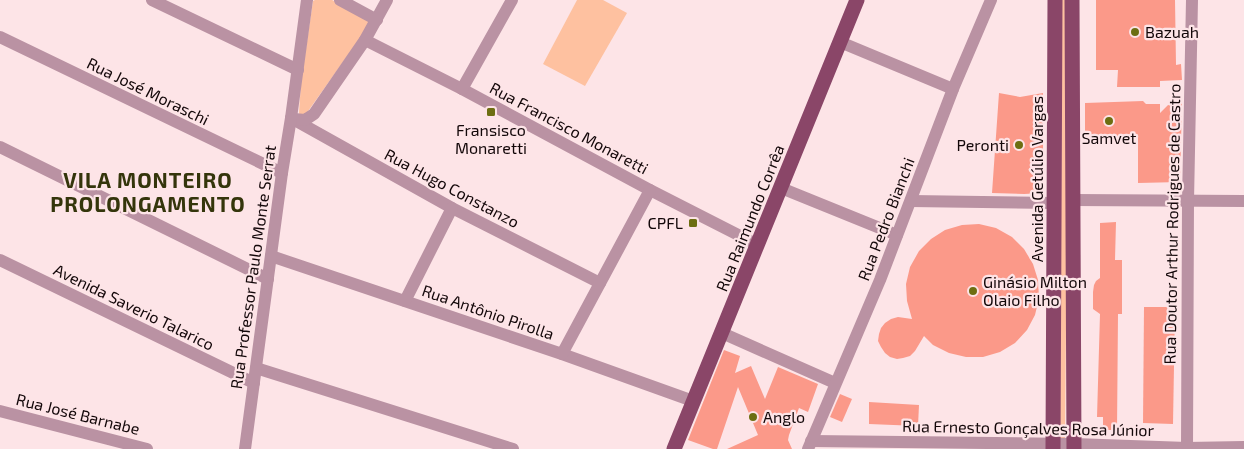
<svg xmlns="http://www.w3.org/2000/svg" width="1244" height="449" viewBox="0 0 1244 449" font-family="'Exo 2',sans-serif">
<style>
.green{fill:#fec1a0}
.building{fill:#fb9989}
.lines{fill:none;stroke-linecap:round;stroke-linejoin:round}
.minor{stroke:#ba92a3;stroke-width:12}
.major{stroke:#8a4668;stroke-width:15}
.poi-dot{fill:#6d6e11;stroke:#fde4e7;stroke-width:2}
.labels{text-anchor:middle;stroke-width:4.5;stroke-linejoin:round;paint-order:stroke}
.poi-label{font-size:16px;fill:#130709;stroke:#fde4e7;text-anchor:start}
.street-label{font-size:16px;fill:#130709;stroke:#fde4e7}
.district-label{font-size:21px;font-weight:bold;letter-spacing:1px;fill:#34350b;stroke:#fde4e7}
</style>
<rect width="100%" height="100%" fill="#fde4e7"/>
<g class="green">
<path d="M 315,0 L 332,0 L 365,17 L 368,20 L 368,26 L 365,31 L 306,114 L 300,115 L 299,113 L 301,82 L 313,1 Z"/>
<path d="M 577,0 L 603,0 L 627,13 L 585,86 L 543,64 Z"/>
<path d="M 1062,0 L 1069,0 L 1065,438 L 1062,440 L 1060,439 Z"/>
</g>
<g class="building">
<path d="M 1096,0 L 1175,0 L 1176,65 L 1181,64 L 1182,80 L 1160,81 L 1160,87 L 1117,87 L 1118,70 L 1096,70 Z"/>
<path d="M 999,93 L 1020,97 L 1043,93 L 1043,193 L 1024,194 L 992,193 Z"/>
<path d="M 1143,101 L 1146,104 L 1160,104 L 1160,113 L 1172,101 L 1182,101 L 1180,182 L 1138,183 L 1138,138 L 1085,139 L 1085,103 Z"/>
<path d="M 1116,222 L 1115,260 L 1122,260 L 1122,314 L 1118,314 L 1117,430 L 1103,430 L 1103,417 L 1097,417 L 1100,314 L 1093,309 L 1093,292 L 1094,285 L 1096,281 L 1100,278 L 1100,223 Z"/>
<path d="M 979,224 L 996,228 L 1012,237 L 1024,249 L 1033,264 L 1038,280 L 1039,298 L 1035,315 L 1027,330 L 1015,343 L 1000,352 L 983,357 L 966,357 L 949,353 L 933,345 L 924,336 L 915,351 L 910,356 L 903,358 L 897,359 L 890,357 L 885,353 L 881,347 L 878,341 L 879,334 L 881,328 L 885,323 L 891,319 L 898,317 L 912,319 L 907,301 L 906,284 L 910,267 L 919,251 L 931,239 L 945,230 L 962,225 Z"/>
<path d="M 1144,307 L 1175,307 L 1173,424 L 1143,423 Z"/>
<path d="M 724,350 L 740,356 L 735,373 L 751,366 L 765,399 L 778,367 L 818,384 L 808,412 L 799,408 L 789,435 L 788,440 L 792,449 L 727,449 L 758,435 L 738,387 L 717,449 L 713,449 L 688,440 Z"/>
<path d="M 840,394 L 852,399 L 842,422 L 830,417 Z"/>
<path d="M 869,402 L 919,405 L 918,426 L 869,424 Z"/>
</g>
<g class="lines">
<g class="minor">
<path d="M 152,0 L 298,70"/>
<path d="M 340,0 L 377,20"/>
<path d="M 0,37 L 282,173"/>
<path d="M 365,40 L 462,89 L 650,190 L 758,245"/>
<path d="M 840,42 L 953,89"/>
<path d="M 462,89 L 512,0"/>
<path d="M 291,118 L 452,208 L 600,283"/>
<path d="M 294,119 L 305,120 L 314,114 L 365,40 L 387,0"/>
<path d="M 0,147 L 268,279"/>
<path d="M 781,188 L 897,235"/>
<path d="M 1073,200 L 1244,201"/>
<path d="M 911,201 L 1054,203"/>
<path d="M 271,256 L 562,354 L 693,401"/>
<path d="M 0,260 L 254,383"/>
<path d="M 405,301 L 452,208"/>
<path d="M 722,333 L 835,383"/>
<path d="M 562,354 L 650,190"/>
<path d="M 256,368 L 513,449"/>
<path d="M 0,411 L 147,449"/>
<path d="M 811,441 L 1074,444 L 1187,448 L 1244,447"/>
<path d="M 245,449 L 282,173 L 291,118 L 307,0"/>
<path d="M 808,449 L 880,280 L 953,89 L 991,0"/>
<path d="M 1187,449 L 1188,201 L 1192,0"/>
</g>
<g class="major">
<path d="M 1072,0 L 1074,449"/>
<path d="M 674,449 L 857,0"/>
<path d="M 1053,449 L 1055,0"/>
</g>
</g>
<g class="poi-dot">
<circle cx="1135" cy="32" r="5"/>
<rect x="486" y="107" width="10" height="10" rx="2.5"/>
<circle cx="1109" cy="121" r="5"/>
<circle cx="1019" cy="145" r="5"/>
<rect x="688" y="218" width="10" height="10" rx="2.5"/>
<circle cx="973" cy="291" r="5"/>
<circle cx="753" cy="417" r="5"/>
</g>
<g class="labels">
<g class="poi-label">
<text x="1145" y="38">Bazuah</text>
<text x="491" y="136" text-anchor="middle">Fransisco<tspan x="491" dy="18">Monaretti</tspan></text>
<text x="1109" y="144" text-anchor="middle">Samvet</text>
<text x="1009" y="151" text-anchor="end">Peronti</text>
<text x="683" y="229" text-anchor="end">CPFL</text>
<text x="983" y="288">Ginásio Milton<tspan x="983" dy="18">Olaio Filho</tspan></text>
<text x="763" y="423">Anglo</text>
</g>
<g class="street-label">
<text transform="translate(148 91) rotate(26)" y="6">Rua José Moraschi</text>
<text transform="translate(569 128) rotate(28)" y="6">Rua Francisco Monaretti</text>
<text transform="translate(1037 179) rotate(-90)" y="6">Avenida Getúlio Vargas</text>
<text transform="translate(452 188) rotate(28)" y="6">Rua Hugo Constanzo</text>
<text transform="translate(750 218) rotate(-68)" y="6">Rua Raimundo Corrêa</text>
<text transform="translate(886 219) rotate(-69)" y="6">Rua Pedro Bianchi</text>
<text transform="translate(1172 224) rotate(-89)" y="6">Rua Doutor Arthur Rodrigues de Castro</text>
<text transform="translate(253 267) rotate(-82)" y="6">Rua Professor Paulo Monte Serrat</text>
<text transform="translate(134 307) rotate(26)" y="6">Avenida Saverio Talarico</text>
<text transform="translate(488 312) rotate(19)" y="6">Rua Antônio Pirolla</text>
<text transform="translate(78 414) rotate(14)" y="6">Rua José Barnabe</text>
<text transform="translate(1028 428) rotate(1)" y="6">Rua Ernesto Gonçalves Rosa Júnior</text>
</g>
<g class="district-label">
<text x="148" y="188">VILA MONTEIRO<tspan x="148" dy="24">PROLONGAMENTO</tspan></text>
</g>
</g>
</svg>
